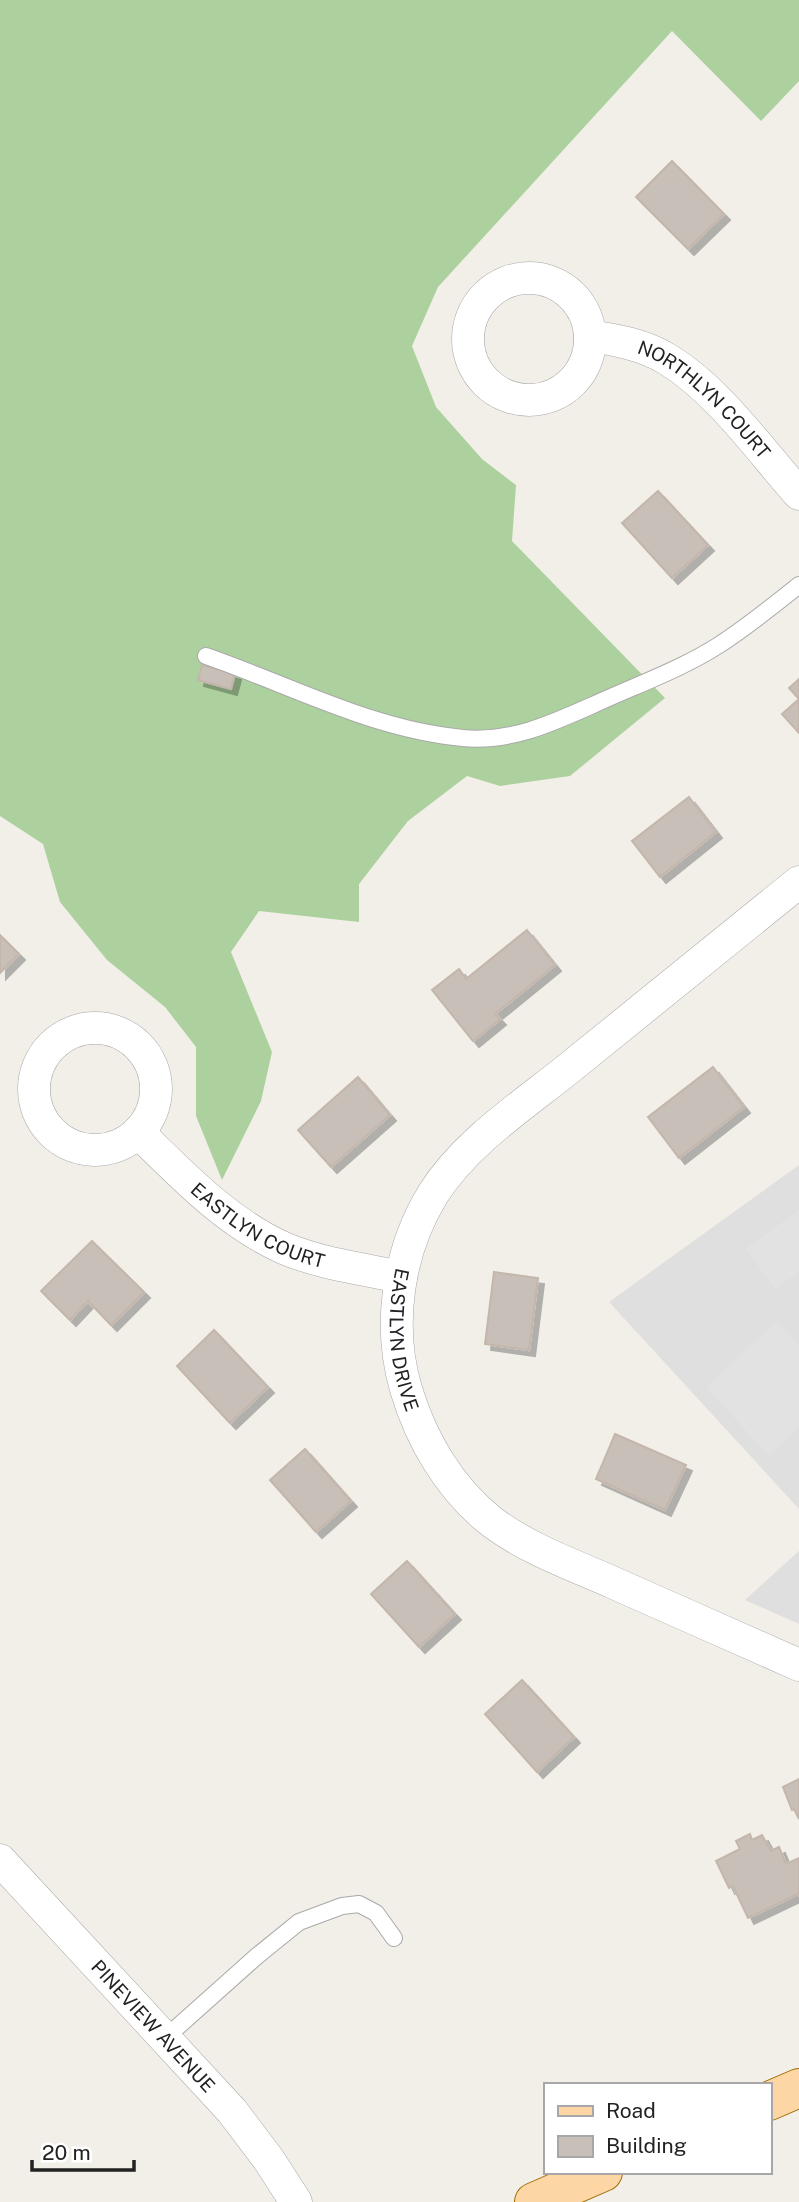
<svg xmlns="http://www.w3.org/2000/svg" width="799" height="2202" viewBox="0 0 799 2202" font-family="'Public Sans',sans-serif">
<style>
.residential{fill:#e0dfdf}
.forest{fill:#add19e}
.parking{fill:#e2e2e2}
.building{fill:#c7bfb8;stroke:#c4b6ab;stroke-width:2;filter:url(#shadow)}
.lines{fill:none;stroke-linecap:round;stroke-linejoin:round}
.service-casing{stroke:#a9a9a9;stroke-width:18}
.minor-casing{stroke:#a9a9a9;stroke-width:33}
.primary-casing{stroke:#a06b00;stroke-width:40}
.service{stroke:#fff;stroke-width:16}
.minor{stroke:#fff;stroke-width:32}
.primary{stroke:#fcd6a4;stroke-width:38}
.labels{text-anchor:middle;stroke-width:6;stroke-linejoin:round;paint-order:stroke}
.street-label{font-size:19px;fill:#222;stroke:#fff}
</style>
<defs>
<filter id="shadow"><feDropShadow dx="6" dy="6" stdDeviation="0" flood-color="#0004"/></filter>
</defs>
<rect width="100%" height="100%" fill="#f2efe9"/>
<g class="residential">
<path d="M 799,1165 L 799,1509 L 609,1302 Z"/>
<path d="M 799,1551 L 799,1624 L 745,1600 Z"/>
</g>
<path class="forest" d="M 0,0 L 799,0 L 799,81 L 761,121 L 672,31 L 438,287 L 412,346 L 436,407 L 482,459 L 516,485 L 512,541 L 665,698 L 570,776 L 500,786 L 467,776 L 408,821 L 359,884 L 359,922 L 259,911 L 231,952 L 272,1052 L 261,1101 L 222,1180 L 196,1116 L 196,1047 L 165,1007 L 107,960 L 60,902 L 43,844 L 0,816 Z"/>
<g class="parking">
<path d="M 799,1210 L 799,1272 L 775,1289 L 746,1249 Z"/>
<path d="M 777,1321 L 799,1345 L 799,1428 L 769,1456 L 706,1387 Z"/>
</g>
<g class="building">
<path d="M 672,161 L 724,214 L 688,249 L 636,197 Z"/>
<path d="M 658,491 L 708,545 L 672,578 L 622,523 Z"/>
<path d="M 202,665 L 235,674 L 231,689 L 198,680 Z"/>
<path d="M 799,679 L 799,733 L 782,714 L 799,699 L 789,688 Z"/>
<path d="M 689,797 L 716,832 L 660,877 L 632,841 Z"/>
<path d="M 527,930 L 555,965 L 495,1014 L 500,1019 L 473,1041 L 432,990 L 459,969 L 466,979 Z"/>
<path d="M 0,935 L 19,954 L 0,973 Z"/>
<path d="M 713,1067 L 744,1107 L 679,1158 L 648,1117 Z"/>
<path d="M 358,1077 L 390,1115 L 331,1167 L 298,1130 Z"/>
<path d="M 92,1241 L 144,1292 L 111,1325 L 88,1301 L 70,1320 L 41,1291 Z"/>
<path d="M 494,1272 L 538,1278 L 529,1350 L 485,1344 Z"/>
<path d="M 214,1330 L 268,1387 L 230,1423 L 177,1366 Z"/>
<path d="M 615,1434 L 686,1465 L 665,1510 L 596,1479 Z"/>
<path d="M 305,1449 L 351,1501 L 316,1532 L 270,1480 Z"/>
<path d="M 407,1561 L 455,1614 L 419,1647 L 371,1594 Z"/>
<path d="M 522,1680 L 574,1737 L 537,1772 L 485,1714 Z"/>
<path d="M 799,1779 L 799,1819 L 794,1809 L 792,1810 L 783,1787 Z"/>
<path d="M 750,1834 L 752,1840 L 762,1835 L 771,1851 L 779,1847 L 786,1864 L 799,1858 L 799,1895 L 798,1894 L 748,1918 L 733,1886 L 729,1888 L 716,1861 L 740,1849 L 736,1841 Z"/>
</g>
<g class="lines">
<g class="service-casing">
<g id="service">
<path d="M 206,656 C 290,685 373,730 463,738 C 514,743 559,720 604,700 C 642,683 683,668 719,645 C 747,627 773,606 799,585"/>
<path d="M 164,2039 L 257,1956 L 299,1922 L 342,1906 L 359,1904 L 376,1913 L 394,1938"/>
</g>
</g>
<g class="minor-casing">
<g id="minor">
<circle cx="529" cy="339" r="61"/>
<path id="s1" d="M 590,336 C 617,340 644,345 667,359 C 718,390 760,450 799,494"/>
<path id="s2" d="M 799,882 C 722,945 645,1007 568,1069 C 522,1106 465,1143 433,1194 C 398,1251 387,1325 406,1389 C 421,1440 450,1489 492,1522 C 528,1549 573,1565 614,1583 C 676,1610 737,1638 799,1665"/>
<circle cx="95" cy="1089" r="61"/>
<path id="s3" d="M 138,1132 C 182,1175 228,1224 286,1249 C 322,1264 363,1269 401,1277"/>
<path id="s4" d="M 0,1860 L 232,2111 L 269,2160 L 296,2202"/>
</g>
</g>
<g class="primary-casing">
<g id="primary">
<path d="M 769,2101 L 799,2088"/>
<path d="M 534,2202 L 603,2172"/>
</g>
</g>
<use href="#service" class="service"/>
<use href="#minor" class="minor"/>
<use href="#primary" class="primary"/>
</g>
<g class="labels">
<g class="street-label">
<text dy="7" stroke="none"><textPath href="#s1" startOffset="135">NORTHLYN COURT</textPath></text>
<text dy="7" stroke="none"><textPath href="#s3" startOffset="154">EASTLYN COURT</textPath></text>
<text dy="7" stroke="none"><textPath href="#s2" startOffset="635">EASTLYN DRIVE</textPath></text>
<text dy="7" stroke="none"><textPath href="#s4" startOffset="226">PINEVIEW AVENUE</textPath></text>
</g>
</g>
<rect x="544" y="2083" width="228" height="91" fill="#ffffff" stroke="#a7a7a7" stroke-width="2"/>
<rect x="558" y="2106" width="35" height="10" fill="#fcd6a4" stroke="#a7a7a7" stroke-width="2"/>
<text x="606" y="2118" font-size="21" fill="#222222">Road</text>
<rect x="558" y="2136" width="35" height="21" fill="#c7bfb8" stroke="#a7a7a7" stroke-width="2"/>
<text x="606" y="2153" font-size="21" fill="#222222">Building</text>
<path d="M32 2160v10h102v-10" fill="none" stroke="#222222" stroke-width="3.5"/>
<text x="42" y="2160" font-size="21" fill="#222222" stroke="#ffffff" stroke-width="5" paint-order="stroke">20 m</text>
</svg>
